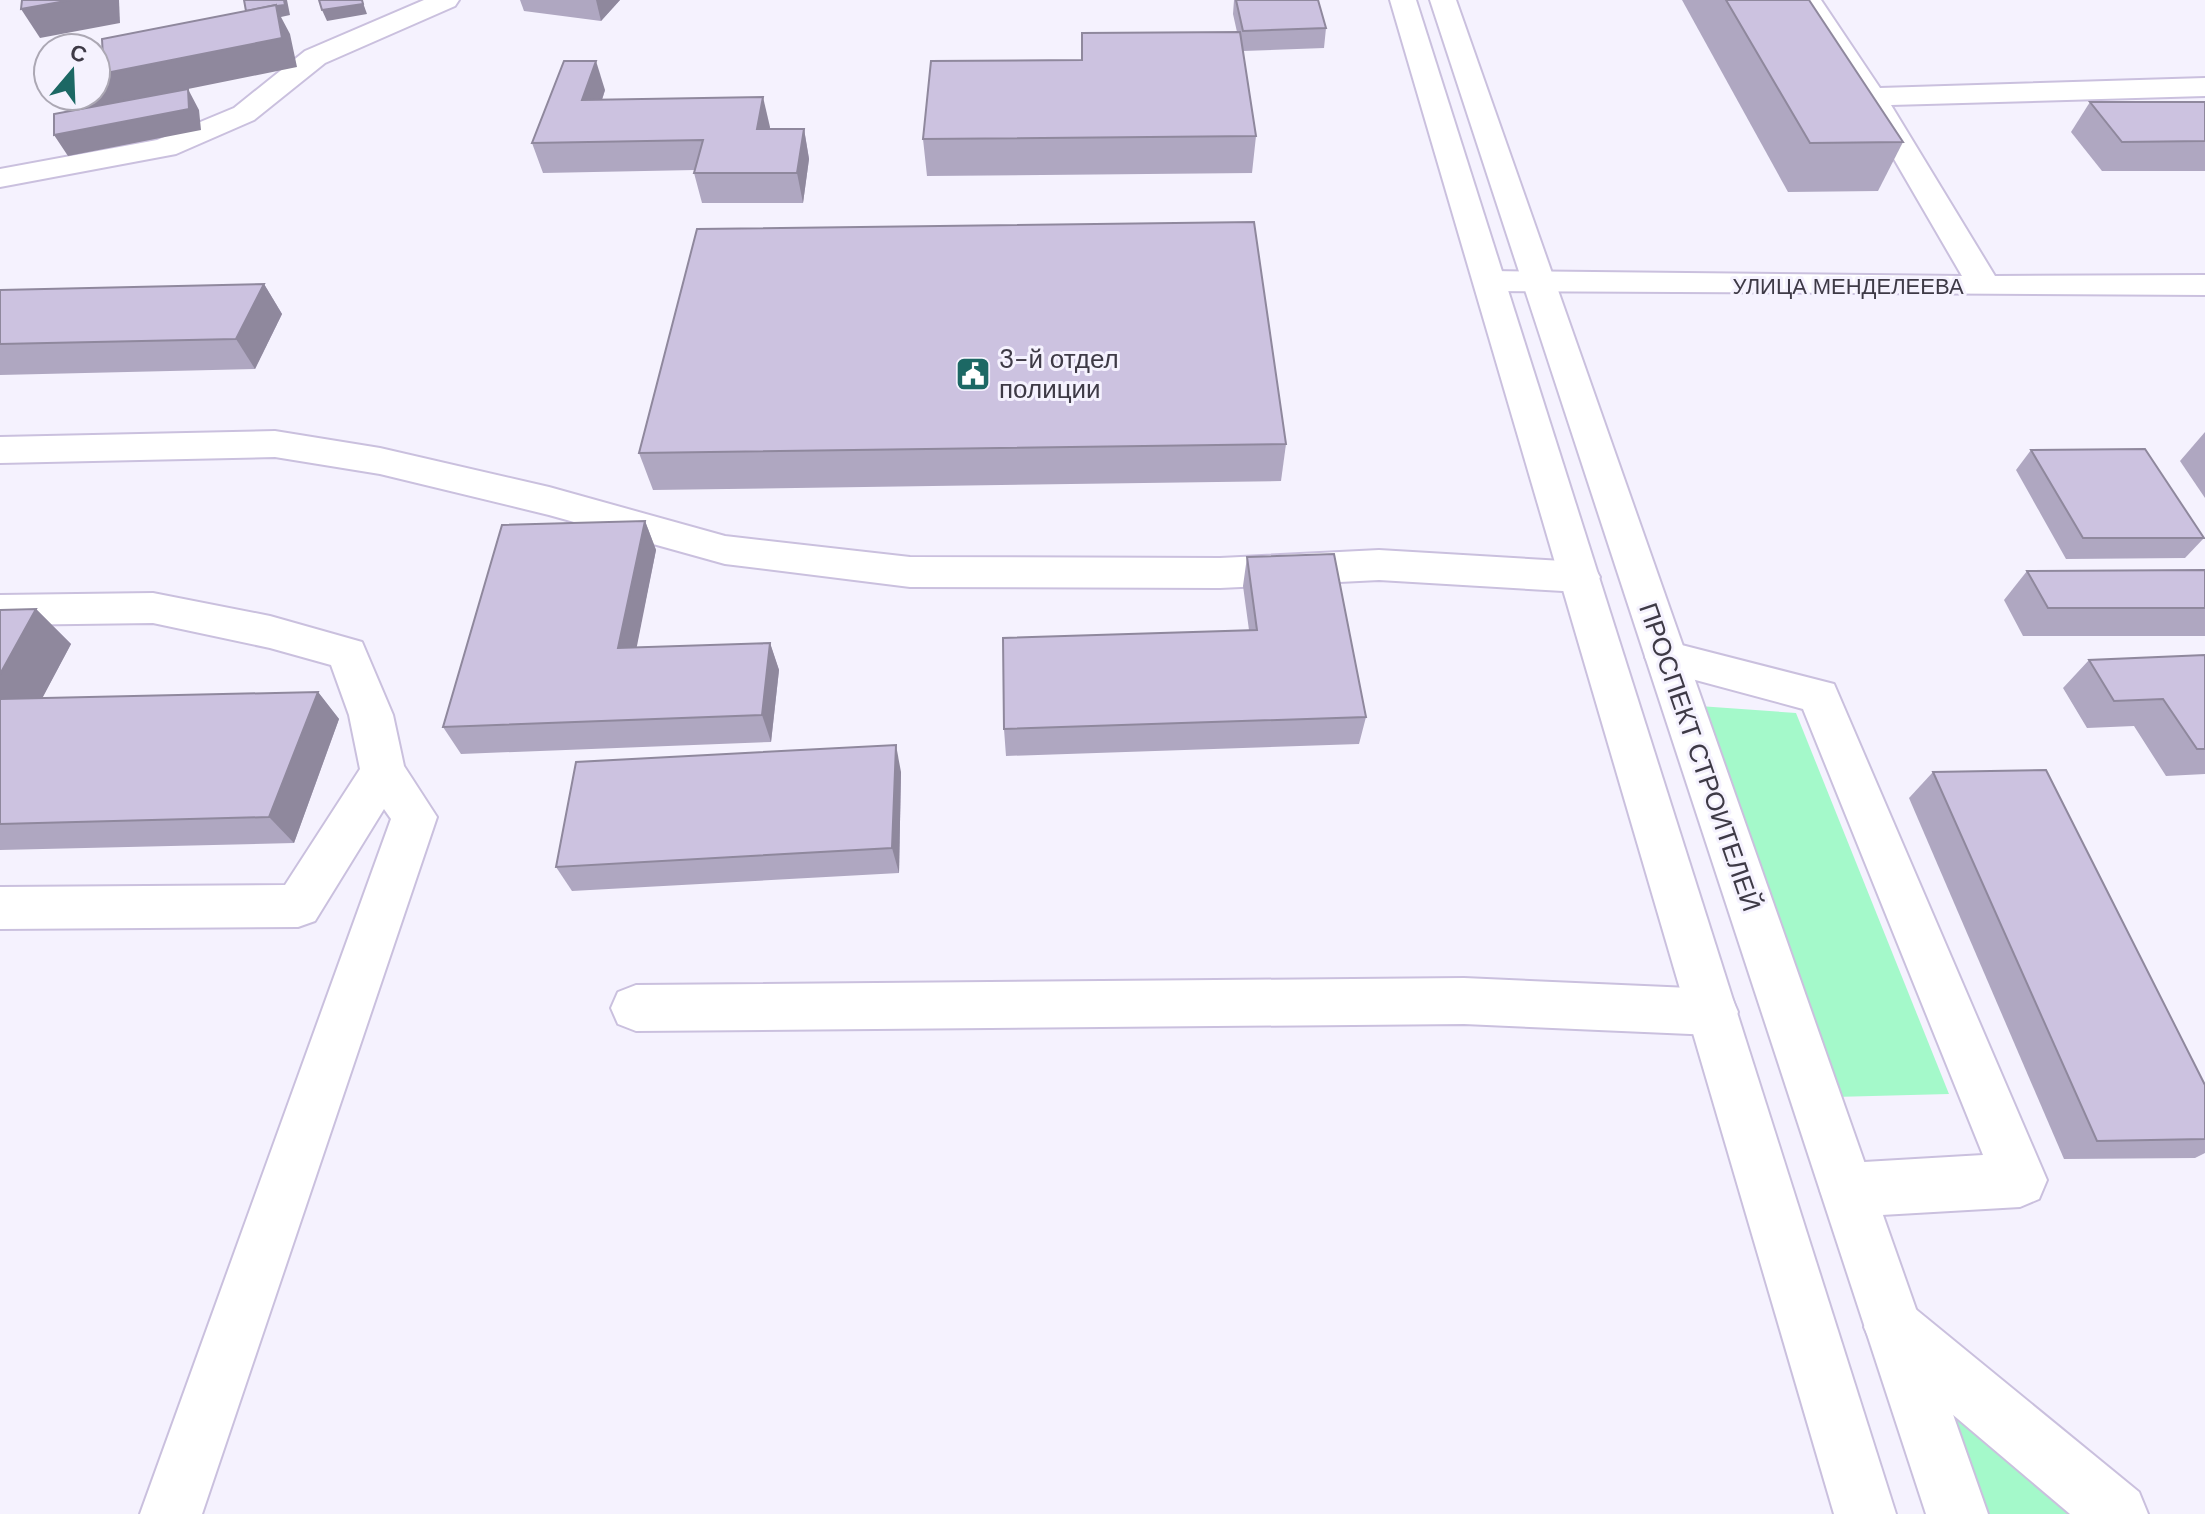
<svg xmlns="http://www.w3.org/2000/svg" width="2205" height="1514" viewBox="0 0 2205 1514" font-family="'DM Sans',sans-serif">
<style>
.green{fill:#a4f9ca}
.lines{fill:none;stroke-linecap:round;stroke-linejoin:round}
.minor-casing{stroke:#cac0de;stroke-width:4}
.major-casing{stroke:#cac0de;stroke-width:4}
.minor{fill:#fff;fill-rule:evenodd}
.major{fill:#fff;fill-rule:evenodd}
.wall{fill:#afa7c1}
.shaded-wall{fill:#8f889d}
.building{fill:#ccc2e0;stroke:#8f889d;stroke-width:2}
.labels{text-anchor:middle;stroke-width:6;stroke-linejoin:round;paint-order:stroke}
.far-street-label{font-size:22px;fill:#3e3a46;stroke:#f5f2fe}
.poi-label{font-size:26px;fill:#3e3a46;stroke:#f5f2fe;text-anchor:start}
.street-label{font-size:26px;fill:#3e3a46;stroke:#f5f2fe}
</style>
<rect width="100%" height="100%" fill="#f5f2fe"/>
<g class="green">
<path d="M 1699,706 L 1796,713 L 1949,1094 L 1834,1097 Z"/>
<path d="M 1925,1373 L 2071,1514 L 1975,1514 Z"/>
</g>
<g class="lines">
<g class="minor-casing">
<g id="minor">
<path d="M 424,0 L 459,0 L 455,6 L 325,63 L 254,120 L 176,154 L 0,187 L 0,169 L 157,140 L 234,108 L 305,51 Z"/>
<path d="M 1795,0 L 1821,0 L 1880,88 L 2205,78 L 2205,96 L 1891,105 L 1995,276 L 2205,275 L 2205,295 L 1490,291 L 1478,288 L 1473,281 L 1478,274 L 1490,271 L 1962,276 L 1858,97 Z"/>
<path d="M 275,431 L 380,448 L 549,487 L 725,536 L 910,557 L 1220,558 L 1379,550 L 1580,562 L 1594,567 L 1600,577 L 1594,587 L 1580,592 L 1379,580 L 1220,588 L 910,587 L 725,564 L 549,515 L 380,474 L 275,457 L 0,463 L 0,437 Z"/>
<path d="M 153,593 L 270,616 L 362,642 L 393,715 L 404,766 L 437,817 L 202,1514 L 140,1514 L 391,819 L 384,809 L 315,921 L 298,927 L 0,929 L 0,887 L 285,885 L 360,769 L 349,715 L 331,665 L 270,648 L 153,623 L 0,625 L 0,595 Z"/>
<path d="M 1666,641 L 1834,684 L 2047,1180 L 2039,1199 L 2020,1207 L 1847,1217 L 1828,1209 L 1820,1190 L 1828,1171 L 1847,1163 L 1983,1155 L 1803,709 L 1651,668 L 1645,657 L 1651,646 Z"/>
<path d="M 1464,978 L 1713,989 L 1731,996 L 1738,1012 L 1731,1028 L 1713,1035 L 1464,1024 L 636,1031 L 618,1024 L 611,1008 L 618,992 L 636,985 Z"/>
<path d="M 1893,1298 L 1913,1307 L 2139,1492 L 2148,1514 L 2070,1514 L 1873,1347 L 1864,1327 L 1873,1307 Z"/>
</g>
</g>
<g class="major-casing">
<g id="major">
<path d="M 1390,0 L 1416,0 L 1896,1514 L 1834,1514 Z"/>
<path d="M 1430,0 L 1456,0 L 1988,1514 L 1926,1514 Z"/>
</g>
</g>
<use href="#minor" class="minor"/>
<use href="#major" class="major"/>
</g>
<g class="wall">
<path d="M 520,0 L 620,0 L 601,21 L 524,11 Z"/>
<path d="M 1234,0 L 1318,0 L 1326,28 L 1324,48 L 1243,51 L 1256,136 L 1252,173 L 927,176 L 923,139 L 1082,60 L 1237,32 L 1233,14 Z"/>
<path d="M 1682,0 L 1809,0 L 1903,142 L 1878,191 L 1788,192 Z"/>
<path d="M 605,90 L 602,100 L 770,127 L 769,129 L 804,129 L 809,159 L 803,203 L 702,203 L 694,173 L 695,170 L 543,173 L 532,143 Z"/>
<path d="M 2090,102 L 2205,102 L 2205,171 L 2102,171 L 2071,132 Z"/>
<path d="M 264,284 L 282,314 L 255,369 L 0,375 L 0,290 Z"/>
<path d="M 2205,432 L 2205,498 L 2180,461 Z"/>
<path d="M 1286,444 L 1281,481 L 653,490 L 639,453 Z"/>
<path d="M 2031,450 L 2204,538 L 2185,558 L 2066,559 L 2016,470 Z"/>
<path d="M 645,521 L 656,550 L 636,647 L 770,643 L 779,670 L 771,742 L 461,754 L 443,727 Z"/>
<path d="M 1247,557 L 1366,717 L 1359,744 L 1006,756 L 1004,729 L 1249,630 L 1243,586 Z"/>
<path d="M 2205,570 L 2205,636 L 2023,636 L 2004,600 L 2027,571 Z"/>
<path d="M 36,609 L 71,644 L 42,698 L 318,692 L 339,719 L 294,843 L 0,850 L 0,610 Z"/>
<path d="M 2205,655 L 2205,774 L 2166,776 L 2134,726 L 2087,728 L 2063,688 L 2089,660 Z"/>
<path d="M 901,772 L 899,873 L 572,891 L 556,867 Z"/>
<path d="M 1933,772 L 2205,1085 L 2205,1153 L 2195,1158 L 2064,1159 L 1909,798 Z"/>
</g>
<g class="shaded-wall">
<path d="M 71,0 L 119,0 L 120,23 L 40,38 L 21,9 Z"/>
<path d="M 284,0 L 287,0 L 290,15 L 281,17 L 290,34 L 297,67 L 188,89 L 199,110 L 201,130 L 68,156 L 54,135 L 69,114 L 57,96 L 96,96 L 96,75 L 246,12 Z"/>
<path d="M 362,0 L 367,14 L 327,21 L 322,10 Z"/>
<path d="M 596,0 L 620,0 L 601,21 Z"/>
<path d="M 596,61 L 605,90 L 592,130 L 582,100 Z"/>
<path d="M 763,97 L 770,127 L 763,159 L 757,129 Z"/>
<path d="M 804,129 L 809,159 L 803,203 L 797,173 Z"/>
<path d="M 264,284 L 282,314 L 255,369 L 236,339 Z"/>
<path d="M 645,521 L 656,550 L 631,676 L 618,648 Z"/>
<path d="M 36,609 L 71,644 L 0,778 L 0,674 Z"/>
<path d="M 770,643 L 779,670 L 771,742 L 762,715 Z"/>
<path d="M 318,692 L 339,719 L 294,843 L 269,817 Z"/>
<path d="M 896,745 L 901,772 L 899,873 L 892,848 Z"/>
</g>
<g class="building">
<path d="M 22,0 L 71,0 L 21,9 Z"/>
<path d="M 244,0 L 284,0 L 285,5 L 276,6 L 276,5 L 246,11 Z"/>
<path d="M 319,0 L 362,0 L 363,4 L 322,10 Z"/>
<path d="M 1236,0 L 1318,0 L 1326,28 L 1243,31 Z"/>
<path d="M 1726,0 L 1809,0 L 1903,142 L 1810,143 Z"/>
<path d="M 276,5 L 282,38 L 96,75 L 96,59 L 103,58 L 102,39 Z"/>
<path d="M 1240,32 L 1256,136 L 923,139 L 931,61 L 1082,60 L 1082,33 Z"/>
<path d="M 564,61 L 596,61 L 582,100 L 763,97 L 757,129 L 804,129 L 797,173 L 694,173 L 703,140 L 532,143 Z"/>
<path d="M 188,89 L 189,109 L 54,135 L 54,114 Z"/>
<path d="M 2090,102 L 2205,102 L 2205,141 L 2122,142 Z"/>
<path d="M 1254,222 L 1286,444 L 639,453 L 697,229 Z"/>
<path d="M 264,284 L 236,339 L 0,344 L 0,290 Z"/>
<path d="M 2145,449 L 2204,538 L 2083,538 L 2031,450 Z"/>
<path d="M 645,521 L 618,648 L 770,643 L 762,715 L 443,727 L 502,525 Z"/>
<path d="M 1334,554 L 1366,717 L 1004,729 L 1003,638 L 1257,630 L 1247,557 Z"/>
<path d="M 2205,570 L 2205,608 L 2048,608 L 2027,571 Z"/>
<path d="M 36,609 L 0,674 L 0,610 Z"/>
<path d="M 2205,655 L 2205,749 L 2197,749 L 2163,699 L 2114,701 L 2089,660 Z"/>
<path d="M 318,692 L 269,817 L 0,824 L 0,699 Z"/>
<path d="M 896,745 L 892,848 L 556,867 L 576,762 Z"/>
<path d="M 2046,770 L 2205,1085 L 2205,1139 L 2097,1141 L 1933,772 Z"/>
</g>
<defs>
<g id="civic-square" transform="scale(1.8)"><rect x="-9" y="-9" width="18" height="18" rx="4" fill="#1c6864" stroke="#f5f2fe"/><path d="M-.6-6.5H3V-4.5H.6V-3L4-1V1h2V6H-6V1h2V-1L-.6-3ZM-1.2 2.5V6h2.4V2.5Z" fill="#fff"/></g>
</defs>
<g fill-rule="evenodd">
<use href="#civic-square" x="973" y="374"/>
</g>
<g class="labels">
<g class="far-street-label">
<text x="1848" y="294">УЛИЦА МЕНДЕЛЕЕВА</text>
</g>
<g class="poi-label">
<text x="999" y="368">3-й отдел<tspan x="999" dy="30">полиции</tspan></text>
</g>
<g class="street-label">
<text transform="translate(1700 757) rotate(71)" y="9">ПРОСПЕКТ СТРОИТЕЛЕЙ</text>
</g>
</g>
<g transform="translate(72 72) rotate(19)"><circle r="38" fill="#f5f2fe" stroke="#aca8b4" stroke-width="2"/>
<path d="M0-6L14 30L0 20L-14 30Z" fill="#1c6864"/>
<text y="-12" font-size="22" font-weight="bold" text-anchor="middle" fill="#3e3a46">С</text>
</g>
</svg>
